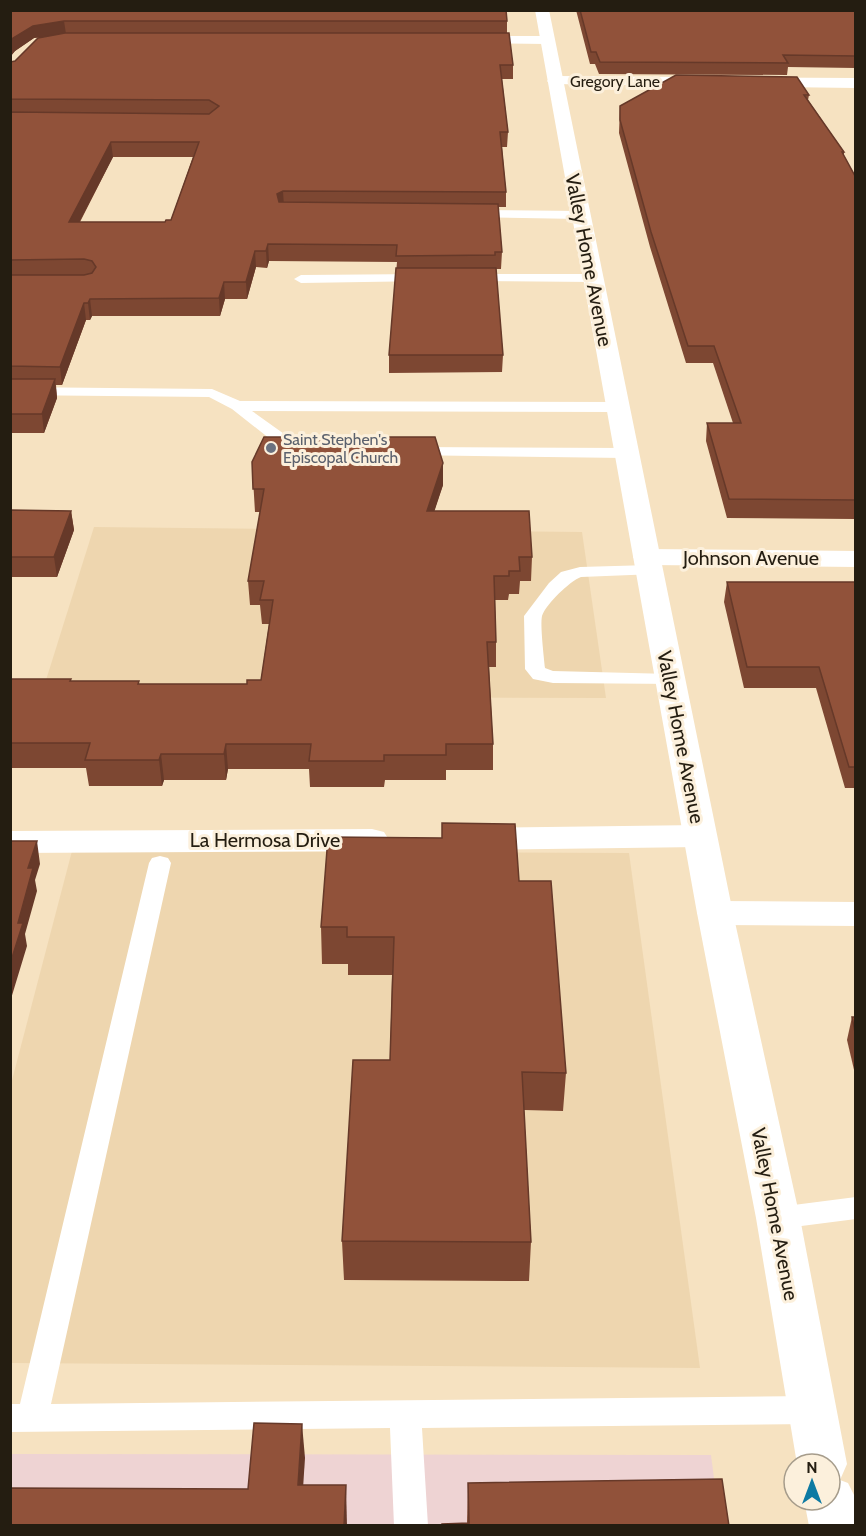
<svg xmlns="http://www.w3.org/2000/svg" width="866" height="1536" viewBox="0 0 866 1536" font-family="Cabin,sans-serif">
<style>
.commercial{fill:#eed3d3}
.built{fill:#eed6af}
.lines{fill:none;stroke-linecap:round;stroke-linejoin:round}
.lane{fill:#fff;fill-rule:evenodd}
.street{fill:#fff;fill-rule:evenodd}
.secondary{fill:#fff;fill-rule:evenodd}
.wall{fill:#7d4732;fill-rule:evenodd}
.shaded-wall{fill:#663929}
.building{fill:#91523a;stroke:#663929;stroke-width:1.5;fill-rule:evenodd}
.worship-dot{fill:#6b7280;stroke:#fcf0dc;stroke-width:2}
.labels{text-anchor:middle;stroke-width:6;stroke-linejoin:round;paint-order:stroke}
.far-street-label{font-size:16px;fill:#241d11;stroke:#fcf0dc}
.far-worship-label{font-size:16px;fill:#5b616d;stroke:#fcf0dc;text-anchor:start}
.street-label{font-size:20px;fill:#241d11;stroke:#fcf0dc}
</style>
<rect width="100%" height="100%" fill="#f6e2c1"/>
<path class="commercial" d="M 10,1454 L 711,1455 L 720,1525 L 11,1525 Z"/>
<g class="built">
<path d="M 94,527 L 582,532 L 606,698 L 41,696 Z"/>
<path d="M 72,851 L 629,853 L 700,1368 L 11,1363 L 11,1084 Z"/>
</g>
<g class="lines">
<g class="lane">
<path d="M 469,210 L 580,211 L 586,215 L 580,219 L 465,217 L 463,214 Z"/>
<path d="M 423,274 L 430,278 L 428,281 L 301,283 L 294,279 L 301,275 Z"/>
<path d="M 470,274 L 593,274 L 600,278 L 593,282 L 465,281 L 463,278 Z"/>
<path d="M 10,387 L 212,389 L 240,401 L 616,402 L 624,407 L 616,412 L 252,411 L 308,451 L 306,454 L 289,454 L 232,409 L 209,397 L 10,395 Z"/>
<path d="M 412,447 L 625,448 L 633,453 L 625,458 L 406,455 L 404,452 Z"/>
<path d="M 650,565 L 656,566 L 659,570 L 656,574 L 581,577 C 570,581 546,604 542,616 C 540,625 544,657 545,668 L 553,671 L 671,674 L 678,676 L 681,680 L 678,684 L 553,683 L 533,679 L 525,669 L 524,616 L 549,583 L 561,572 L 580,567 Z"/>
<path d="M 160,856 L 168,858 L 171,863 L 51,1404 L 811,1396 L 822,1400 L 827,1410 L 822,1420 L 811,1424 L 422,1428 L 428,1526 L 394,1526 L 390,1428 L 10,1432 L 10,1404 L 20,1404 L 149,863 L 152,858 Z"/>
<path d="M 856,1197 L 856,1219 L 778,1229 L 768,1226 L 764,1218 L 768,1210 L 778,1207 Z"/>
</g>
<g class="street">
<path d="M 464,36 L 546,36 L 553,40 L 546,44 L 459,43 L 457,40 Z"/>
<path d="M 555,76 L 856,78 L 856,88 L 550,84 L 547,81 L 550,78 Z"/>
<path d="M 647,549 L 856,551 L 856,567 L 647,565 L 637,563 L 633,557 L 637,551 Z"/>
<path d="M 700,825 L 712,828 L 717,836 L 712,844 L 700,847 L 471,850 L 459,847 L 454,839 L 459,831 L 471,828 Z"/>
<path d="M 372,829 L 384,832 L 389,840 L 384,848 L 372,851 L 10,853 L 10,831 Z"/>
<path d="M 715,901 L 856,902 L 856,926 L 715,925 L 702,921 L 697,913 L 702,905 Z"/>
</g>
<path class="secondary" d="M 535,10 L 549,10 L 733,913 L 800,1218 L 847,1464 L 840,1480 L 848,1483 L 856,1499 L 856,1526 L 809,1526 L 804,1500 L 830,1500 L 830,1464 L 797,1464 L 756,1218 L 697,913 Z"/>
</g>
<g class="wall">
<path d="M 10,10 L 507,21 L 507,33 L 513,65 L 513,79 L 502,79 L 508,132 L 507,147 L 502,147 L 506,192 L 506,207 L 498,207 L 502,252 L 501,269 L 496,269 L 503,355 L 502,372 L 389,373 L 389,355 L 397,262 L 269,261 L 267,268 L 256,267 L 247,299 L 225,299 L 220,316 L 92,316 L 90,320 L 86,320 L 62,385 L 56,385 L 57,398 L 44,433 L 10,433 L 10,62 L 15,61 L 42,37 L 34,38 L 15,51 L 10,57 ZM 113,157 L 193,157 L 171,220 L 165,222 L 80,222 Z"/>
<path d="M 576,10 L 855,10 L 855,68 L 788,67 L 787,75 L 599,74 L 595,64 L 590,64 Z"/>
<path d="M 809,95 L 808,100 L 844,152 L 844,156 L 855,176 L 855,519 L 727,518 L 706,441 L 707,423 L 733,423 L 713,363 L 686,363 L 650,247 L 619,133 L 620,106 Z"/>
<path d="M 252,462 L 443,463 L 443,485 L 434,511 L 532,557 L 531,581 L 520,581 L 519,594 L 509,594 L 508,600 L 495,600 L 496,642 L 496,667 L 489,667 L 493,744 L 493,770 L 446,770 L 446,780 L 385,780 L 384,787 L 310,787 L 309,769 L 228,769 L 226,780 L 164,780 L 162,786 L 89,786 L 86,768 L 10,768 L 10,679 L 71,679 L 71,681 L 140,684 L 247,684 L 261,680 L 269,624 L 262,624 L 260,605 L 250,605 L 248,581 L 261,512 L 255,512 Z"/>
<path d="M 10,510 L 71,511 L 74,530 L 57,577 L 10,577 Z"/>
<path d="M 727,582 L 855,582 L 855,788 L 845,788 L 816,688 L 744,688 L 724,602 Z"/>
<path d="M 519,881 L 566,1073 L 563,1111 L 524,1110 L 531,1242 L 529,1281 L 344,1280 L 342,1241 L 390,1060 L 392,975 L 348,975 L 348,964 L 322,964 L 321,927 Z"/>
<path d="M 852,1017 L 855,1017 L 855,1074 L 847,1040 Z"/>
<path d="M 722,1479 L 467,1523 L 468,1483 Z"/>
</g>
<g class="shaded-wall">
<path d="M 64,21 L 66,34 L 34,38 L 15,51 L 10,57 L 10,41 L 13,38 L 33,26 Z"/>
<path d="M 111,142 L 113,157 L 71,238 L 69,222 Z"/>
<path d="M 283,191 L 284,207 L 278,210 L 277,194 Z"/>
<path d="M 268,244 L 269,261 L 267,268 L 266,251 Z"/>
<path d="M 255,251 L 256,267 L 247,299 L 246,282 Z"/>
<path d="M 224,282 L 225,299 L 220,316 L 219,298 Z"/>
<path d="M 90,299 L 92,316 L 90,320 L 88,303 Z"/>
<path d="M 84,303 L 86,320 L 62,385 L 60,367 Z"/>
<path d="M 55,379 L 57,398 L 44,433 L 42,414 Z"/>
<path d="M 443,463 L 443,485 L 427,534 L 427,511 Z"/>
<path d="M 71,511 L 74,530 L 57,577 L 54,557 Z"/>
<path d="M 226,744 L 228,769 L 226,780 L 224,754 Z"/>
<path d="M 161,754 L 164,780 L 162,786 L 159,760 Z"/>
<path d="M 37,841 L 40,864 L 35,880 L 37,891 L 25,934 L 27,946 L 10,1002 L 10,964 L 28,868 Z"/>
<path d="M 302,1424 L 305,1458 L 301,1519 L 298,1485 Z"/>
<path d="M 346,1485 L 347,1526 L 344,1526 Z"/>
</g>
<g class="building">
<path d="M 10,10 L 506,10 L 507,21 L 64,21 L 33,26 L 13,38 L 10,41 Z"/>
<path d="M 580,10 L 855,10 L 855,56 L 783,55 L 788,63 L 600,62 L 596,52 L 591,52 Z"/>
<path d="M 65,33 L 509,33 L 513,65 L 500,65 L 508,132 L 500,132 L 506,192 L 283,191 L 277,194 L 279,202 L 498,204 L 502,252 L 495,252 L 495,255 L 396,256 L 397,245 L 268,244 L 266,251 L 255,251 L 246,282 L 224,282 L 219,298 L 90,299 L 88,303 L 84,303 L 60,367 L 10,366 L 10,275 L 84,275 L 92,273 L 96,267 L 92,261 L 84,259 L 10,260 L 10,112 L 209,114 L 219,106 L 209,100 L 10,99 L 10,62 L 15,61 L 38,38 ZM 111,142 L 199,142 L 171,220 L 166,220 L 165,222 L 69,222 Z"/>
<path d="M 676,75 L 797,77 L 809,95 L 804,95 L 844,152 L 842,152 L 855,176 L 855,500 L 729,499 L 707,423 L 741,423 L 714,346 L 688,346 L 651,232 L 620,120 L 620,106 Z"/>
<path d="M 396,268 L 496,268 L 503,355 L 389,355 Z"/>
<path d="M 10,379 L 55,379 L 42,414 L 10,414 Z"/>
<path d="M 264,437 L 435,437 L 443,463 L 427,511 L 529,511 L 532,557 L 519,557 L 520,571 L 509,571 L 509,576 L 494,576 L 496,642 L 487,642 L 493,744 L 446,744 L 446,755 L 384,755 L 384,761 L 309,761 L 311,744 L 226,744 L 224,754 L 161,754 L 159,760 L 85,760 L 90,743 L 10,743 L 10,679 L 71,679 L 70,681 L 139,681 L 138,684 L 247,684 L 247,680 L 261,680 L 273,600 L 260,600 L 264,581 L 248,581 L 264,489 L 253,489 L 252,462 Z"/>
<path d="M 10,510 L 71,511 L 54,557 L 10,557 Z"/>
<path d="M 727,582 L 855,582 L 855,767 L 849,767 L 819,667 L 747,667 Z"/>
<path d="M 442,823 L 515,824 L 519,881 L 551,881 L 566,1073 L 522,1072 L 531,1242 L 342,1241 L 353,1060 L 390,1060 L 394,937 L 347,937 L 347,927 L 321,927 L 328,837 L 442,838 Z"/>
<path d="M 10,841 L 37,841 L 28,868 L 33,868 L 18,923 L 23,923 L 10,964 Z"/>
<path d="M 852,1017 L 855,1017 L 855,1032 Z"/>
<path d="M 254,1423 L 302,1424 L 298,1485 L 346,1485 L 344,1526 L 10,1526 L 10,1488 L 248,1489 Z"/>
<path d="M 722,1479 L 729,1526 L 442,1526 L 442,1524 L 469,1523 L 468,1483 Z"/>
</g>
<circle class="worship-dot" cx="271" cy="448" r="6"/>
<g class="labels">
<g class="far-street-label">
<text x="615" y="87">Gregory Lane</text>
</g>
<g class="far-worship-label">
<text x="283" y="445">Saint Stephen's<tspan x="283" dy="18">Episcopal Church</tspan></text>
</g>
<g class="street-label">
<text transform="translate(589 260) rotate(79)" y="7">Valley Home Avenue</text>
<text x="751" y="565">Johnson Avenue</text>
<text transform="translate(681 737) rotate(79)" y="7">Valley Home Avenue</text>
<text x="265" y="847">La Hermosa Drive</text>
<text transform="translate(775 1214) rotate(79)" y="7">Valley Home Avenue</text>
</g>
</g>
<rect width="866" height="1536" fill="none" stroke="#241d11" stroke-width="24"/>
<g transform="translate(812 1482)"><circle r="28" fill="#fcf0dc" stroke="#a69c8b" stroke-width="1.5"/>
<path d="M0-4.5L10 22L0 15L-10 22Z" fill="#0d7aa3"/>
<text y="-9" font-size="16" font-weight="bold" text-anchor="middle" fill="#241d11">N</text>
</g>
</svg>
